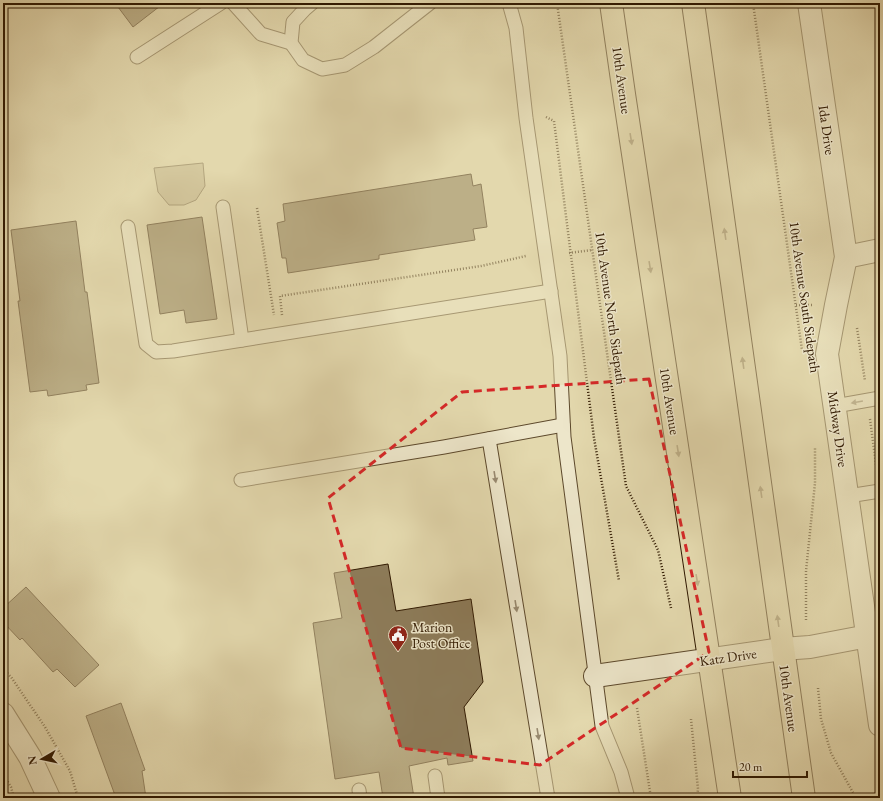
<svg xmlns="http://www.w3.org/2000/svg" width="883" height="801" viewBox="0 0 883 801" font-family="'EB Garamond',serif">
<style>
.green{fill:#c5b890;stroke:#7a6848}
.building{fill:#8d7c5a;stroke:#301901}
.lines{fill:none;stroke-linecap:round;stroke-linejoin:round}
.service-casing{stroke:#5d492c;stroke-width:15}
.minor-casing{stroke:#5d492c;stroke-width:24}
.primary-casing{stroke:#301901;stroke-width:24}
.path{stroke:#301901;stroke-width:2.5;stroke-dasharray:1 2;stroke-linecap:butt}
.service{stroke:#ede6ca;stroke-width:13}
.minor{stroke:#ede6ca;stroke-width:22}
.primary{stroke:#e3d8ad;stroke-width:22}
.oneway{fill:#928260}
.oneway2{fill:#988a70}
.marked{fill:none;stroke:#d62828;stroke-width:3;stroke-dasharray:8 5;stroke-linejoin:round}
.labels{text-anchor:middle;stroke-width:3;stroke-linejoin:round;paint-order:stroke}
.street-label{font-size:14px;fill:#301901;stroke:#ede6ca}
.poi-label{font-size:14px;fill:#301901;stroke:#ede6ca;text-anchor:start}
</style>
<rect width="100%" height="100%" fill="#e3d8ad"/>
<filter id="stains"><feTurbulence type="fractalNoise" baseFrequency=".005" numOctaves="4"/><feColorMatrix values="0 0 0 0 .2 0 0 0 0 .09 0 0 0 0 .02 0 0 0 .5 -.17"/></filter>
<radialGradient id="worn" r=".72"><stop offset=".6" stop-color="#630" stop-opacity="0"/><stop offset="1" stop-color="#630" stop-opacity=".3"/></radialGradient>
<path class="green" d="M 203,163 L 205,186 L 196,200 L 184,205 L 169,205 L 158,192 L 154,168 Z"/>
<g class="building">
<path d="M 115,3 L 164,3 L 133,27 Z"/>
<path d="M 471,174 L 473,186 L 481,184 L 487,227 L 473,229 L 475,240 L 379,255 L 379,259 L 288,273 L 286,258 L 282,258 L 277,223 L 285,221 L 283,204 Z"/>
<path d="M 202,217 L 217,319 L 186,323 L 184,310 L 160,314 L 147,225 Z"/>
<path d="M 76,221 L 85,292 L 87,292 L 99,383 L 86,385 L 87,390 L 48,396 L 47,390 L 30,392 L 18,301 L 20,301 L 11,230 Z"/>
<path d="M 388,564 L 396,611 L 471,599 L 483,682 L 464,707 L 473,761 L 448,765 L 447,758 L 409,766 L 414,798 L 383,798 L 379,772 L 335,779 L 313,623 L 342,618 L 334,573 Z"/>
<path d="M 26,587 L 99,665 L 75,687 L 57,669 L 53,672 L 22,638 L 20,640 L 3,622 L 3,608 Z"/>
<path d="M 121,703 L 145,770 L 142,771 L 146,798 L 116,798 L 86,716 Z"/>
</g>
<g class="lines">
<g class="service-casing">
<g id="service">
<path d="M 233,3 L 261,34 L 291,43"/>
<path d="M 312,3 L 305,9 L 293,22 L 291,43 L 303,60 L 322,69 L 345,65 L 374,47 L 430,3"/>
<path d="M 509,3 L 516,28 L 526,118 L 560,356 L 564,437 L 602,726 L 621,772 L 628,798"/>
<path d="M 137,57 L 221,3"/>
<path d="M 223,207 L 242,340"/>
<path d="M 128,227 L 146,344 L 156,352 L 173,351 L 551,291"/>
<path d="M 835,406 L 880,398"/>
<path d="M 489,439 L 548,798"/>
<path d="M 241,480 L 444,447 L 563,425"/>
<path d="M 848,496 L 880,491"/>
<path d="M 435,776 L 438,798"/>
<path d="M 359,790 L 360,798"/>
</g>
</g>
<g class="minor-casing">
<g id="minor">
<path d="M 809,3 L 846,257 L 836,305 L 827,354 L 880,725"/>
<path d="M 846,257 L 880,250"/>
<path d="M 595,676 L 782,649 L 810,647 L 868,636"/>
<path d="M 3,714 L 30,757 L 49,798"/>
</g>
</g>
<g class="primary-casing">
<g id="primary">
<path d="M 611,3 L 624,94 L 730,798"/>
<path d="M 693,3 L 804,798"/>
</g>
</g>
<g class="path">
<path d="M 557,3 L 626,486 L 658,550 L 671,608"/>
<path d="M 753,3 L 802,350"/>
<path d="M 546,117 L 554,121 L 594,438 L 619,581"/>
<path d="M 257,208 L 274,315"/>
<path d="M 569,253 L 592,250"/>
<path d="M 796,305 L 813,305"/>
<path d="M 282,315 L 280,296 L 481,266 L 526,256"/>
<path d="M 857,328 L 865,381"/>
<path d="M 870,419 L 877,472"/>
<path d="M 806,620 L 806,571 L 815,483 L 815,447"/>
<path d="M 3,669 L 11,677 L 45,727 L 70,771 L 78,798"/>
<path d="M 818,688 L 821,719 L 831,753 L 856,798"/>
<path d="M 637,708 L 651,798"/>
<path d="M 691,719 L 698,789 L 697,798"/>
<path d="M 3,774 L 11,787 L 14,798"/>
</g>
<use href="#service" class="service"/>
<use href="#minor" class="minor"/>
<use href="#primary" class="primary"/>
</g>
<defs><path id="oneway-solid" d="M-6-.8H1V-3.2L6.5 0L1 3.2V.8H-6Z"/></defs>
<g class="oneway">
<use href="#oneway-solid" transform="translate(631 139) rotate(81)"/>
<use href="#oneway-solid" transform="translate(725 234) rotate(-98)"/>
<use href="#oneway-solid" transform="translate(650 267) rotate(81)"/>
<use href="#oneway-solid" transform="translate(743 363) rotate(-98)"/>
<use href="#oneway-solid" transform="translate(678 451) rotate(81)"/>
<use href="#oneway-solid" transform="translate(761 492) rotate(-98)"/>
<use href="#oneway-solid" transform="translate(697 580) rotate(81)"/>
<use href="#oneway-solid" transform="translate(778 621) rotate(-98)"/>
</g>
<g class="oneway2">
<use href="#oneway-solid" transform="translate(857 402) rotate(170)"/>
<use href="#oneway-solid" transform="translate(495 477) rotate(81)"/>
<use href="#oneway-solid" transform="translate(516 606) rotate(81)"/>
<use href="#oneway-solid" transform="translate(538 734) rotate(81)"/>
</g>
<path d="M0 0H883V801H0ZM 649,379 L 709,652 L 540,765 L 401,748 L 328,498 L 462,392 Z" fill="#e3d8ad" fill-opacity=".55" fill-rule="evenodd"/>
<path class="marked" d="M 649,379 L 709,652 L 540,765 L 401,748 L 328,498 L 462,392 Z"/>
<defs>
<g id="civic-pin" transform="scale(1)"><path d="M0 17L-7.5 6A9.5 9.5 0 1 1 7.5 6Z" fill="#8f2418" stroke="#ede6ca"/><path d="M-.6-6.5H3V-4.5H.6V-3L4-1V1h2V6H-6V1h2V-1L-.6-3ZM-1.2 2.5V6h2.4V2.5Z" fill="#fff"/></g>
</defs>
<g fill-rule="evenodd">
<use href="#civic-pin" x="398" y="635"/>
</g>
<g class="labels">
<g class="street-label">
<text transform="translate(622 80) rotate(82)" y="5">10th Avenue</text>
<text transform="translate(827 130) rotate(82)" y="5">Ida Drive</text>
<text transform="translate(805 297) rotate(82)" y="5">10th Avenue South Sidepath</text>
<text transform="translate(611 308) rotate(82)" y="5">10th Avenue North Sidepath</text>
<text transform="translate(670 401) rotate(81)" y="5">10th Avenue</text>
<text transform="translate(838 429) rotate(82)" y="5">Midway Drive</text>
<text transform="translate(728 657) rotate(-8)" y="5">Katz Drive</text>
<text transform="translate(789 698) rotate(82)" y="5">10th Avenue</text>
</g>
<g class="poi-label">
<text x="412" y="632">Marion<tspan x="412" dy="16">Post Office</tspan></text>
</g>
</g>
<rect width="883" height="801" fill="none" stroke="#e3d8ad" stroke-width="16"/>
<rect x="4" y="4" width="875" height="793" fill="none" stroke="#301901" stroke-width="2"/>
<rect x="8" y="8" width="867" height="785" fill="none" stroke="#301901"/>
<g transform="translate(42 759) rotate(261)" stroke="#ede6ca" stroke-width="3" paint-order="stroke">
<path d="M0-3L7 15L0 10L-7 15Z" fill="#301901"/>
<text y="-6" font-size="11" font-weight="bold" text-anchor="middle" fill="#301901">N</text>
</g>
<path d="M733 771v6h74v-6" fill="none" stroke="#301901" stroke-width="2"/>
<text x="739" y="771" font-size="12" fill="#301901" stroke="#ede6ca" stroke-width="3" paint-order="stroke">20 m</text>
<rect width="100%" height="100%" filter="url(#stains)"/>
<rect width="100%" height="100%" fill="url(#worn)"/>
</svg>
